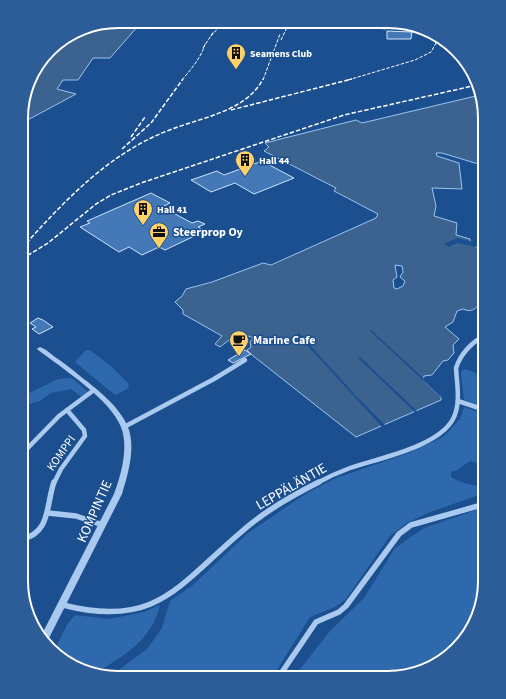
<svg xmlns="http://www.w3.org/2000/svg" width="506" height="699" viewBox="0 0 506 699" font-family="'Source Sans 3',sans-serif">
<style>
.green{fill:#2e69ad}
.water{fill:#3c6290;stroke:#9cc4f0;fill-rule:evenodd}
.pier{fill:#1b4f8f}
.building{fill:#4478b7;stroke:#cfe3fa}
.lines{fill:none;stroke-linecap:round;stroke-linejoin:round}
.minor-far1{stroke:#a9c9ee;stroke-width:4.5}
.minor{stroke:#a9c9ee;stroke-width:5.5}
.tertiary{fill:#a9c9ee;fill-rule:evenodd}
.rail-far1{stroke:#fff;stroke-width:1;stroke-dasharray:3.5 1.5;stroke-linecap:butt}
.rail{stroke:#fff;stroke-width:1.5;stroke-dasharray:4.5 2;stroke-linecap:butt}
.labels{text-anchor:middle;stroke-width:3;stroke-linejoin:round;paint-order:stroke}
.far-poi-label{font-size:10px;font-weight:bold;fill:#fff;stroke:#1b4f8f;text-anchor:start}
.poi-label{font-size:12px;font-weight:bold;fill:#fff;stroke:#1b4f8f;text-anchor:start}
.street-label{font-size:12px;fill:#fff;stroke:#1b4f8f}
.near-street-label{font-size:14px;fill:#fff;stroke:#1b4f8f}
.rim{fill:none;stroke:#fff;stroke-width:2}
</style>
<rect width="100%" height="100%" fill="#1b4f8f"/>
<g class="green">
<path d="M 86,350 L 90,350 L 112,367 L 128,383 L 129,388 L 115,395 L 75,362 Z"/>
<path d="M 464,369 L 471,371 L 485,378 L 485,408 L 464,400 L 461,372 Z"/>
<path d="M 68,378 L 73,379 L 88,392 L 82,397 L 71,389 L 51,393 L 40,401 L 21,406 L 21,397 L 58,379 Z"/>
<path d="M 464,407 L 485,414 L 485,463 L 481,464 L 470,461 L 457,470 L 451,472 L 451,477 C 461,484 473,484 485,488 L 485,493 L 430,512 L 407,523 L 390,536 L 346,599 L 335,607 L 310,617 L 272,678 L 106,677 L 113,674 L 147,649 L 162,628 L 170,601 L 194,584 L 248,533 L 307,493 L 336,478 L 409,453 L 443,437 L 460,419 Z"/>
<path d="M 485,507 L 485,588 L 469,635 L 431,668 L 388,678 L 293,678 L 330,631 L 364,598 L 395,548 L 424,528 Z"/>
<path d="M 160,605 C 152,640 123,657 95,673 L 64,662 L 54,651 L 67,625 L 75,615 L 109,619 L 144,612 Z"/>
</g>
<g class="water">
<path d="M 371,22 L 401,22 L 406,24 L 385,29 L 370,27 Z"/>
<path d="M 139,25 L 110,58 L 93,58 L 78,80 L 63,80 L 57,89 L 76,94 L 22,123 L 22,105 L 34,70 L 54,45 L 87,26 Z"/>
<path d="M 480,95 L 485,118 L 485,154 L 482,156 L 482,163 L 485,164 L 485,166 L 442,153 L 436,153 L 437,156 L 459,163 L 462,189 L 432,188 L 436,206 L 434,216 L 457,223 L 456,235 L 470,239 L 470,242 L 476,247 L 482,248 L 483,277 L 485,280 L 485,290 L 482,294 L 478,295 L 477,297 L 482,302 C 475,309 472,313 463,309 L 457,311 L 453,322 L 445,327 L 459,339 L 453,345 L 454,353 L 448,360 L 443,361 L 432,375 L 424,376 L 423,380 L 441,397 L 441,400 L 356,437 L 252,355 L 247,350 L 251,347 L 250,342 L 253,338 C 240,331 230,339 220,347 L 215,344 L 222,336 L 183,314 L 183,310 L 175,302 L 182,296 L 186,289 L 212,282 L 263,263 L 271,265 L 376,218 L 378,214 L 334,191 L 336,188 L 264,151 L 269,147 L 265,143 L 356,120 L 362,123 ZM 395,265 L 402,266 L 403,272 L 400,277 L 405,281 L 403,286 L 397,289 L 394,288 L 393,280 L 397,277 Z"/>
</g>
<g class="pier">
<path d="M 457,238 L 474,242 L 477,245 L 476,247 L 457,243 L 449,247 L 444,244 Z"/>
<path d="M 371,330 L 443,396 L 443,399 L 370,331 Z"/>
<path d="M 299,333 L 358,398 L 386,426 L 382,427 L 297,334 Z"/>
<path d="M 360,357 L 419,413 L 417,414 L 358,358 Z"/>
</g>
<g class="building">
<path d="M 387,31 L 412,32 L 411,39 L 387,39 Z"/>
<path d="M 262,161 L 294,178 L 254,194 L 235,183 L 211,192 L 191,180 L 217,171 L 224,175 Z"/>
<path d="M 151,193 L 170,203 L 162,207 L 192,223 L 198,221 L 205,224 L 198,227 L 205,231 L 165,250 L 159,247 L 142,255 L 129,247 L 119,252 L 80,227 L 90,223 L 87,221 Z"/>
<path d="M 38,318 L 43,320 L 53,327 L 39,334 L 32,329 L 36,327 L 30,323 Z"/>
<path d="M 245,350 L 251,354 L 233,363 L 228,360 Z"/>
</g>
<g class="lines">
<g class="minor-far1">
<path d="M 458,401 L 485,410"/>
<path d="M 124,427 L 214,379 L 245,360"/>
<path d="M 21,455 L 59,416 L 94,390"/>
<path d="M 54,483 L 61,469 L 85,436 L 84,430 L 67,410"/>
<path d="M 317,483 C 328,477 339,472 350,468 C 379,458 438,447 453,419 C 461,404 457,385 456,368 C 461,353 471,343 485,335"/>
</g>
<g class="minor">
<path d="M 48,513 L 76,516 L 103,525"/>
<path d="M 21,539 C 51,534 46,504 54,482"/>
<path d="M 63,605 C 155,629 178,586 240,533 C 263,512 291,496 319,482"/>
<path d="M 278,678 L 316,622 L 339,612 L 346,606 L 399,534 L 411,525 L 485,504"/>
</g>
<path class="tertiary" d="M 40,347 C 46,349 51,354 55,357 C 64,363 72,369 80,376 C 98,390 119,406 128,427 C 136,448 128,474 122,494 L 47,642 L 41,636 L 114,494 C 121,475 129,447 121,427 C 111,400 62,368 38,350 L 37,349 L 38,348 Z"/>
<g class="rail-far1">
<path d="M 211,36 L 222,24"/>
<path d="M 281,40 L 289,23"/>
<path d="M 203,48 L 214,31"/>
<path d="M 182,80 C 191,69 201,58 205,44"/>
<path d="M 263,80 L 280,34"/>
<path d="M 348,80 L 415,60 L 431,52 L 439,38"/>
</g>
<g class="rail">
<path d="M 231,110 L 352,79"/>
<path d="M 131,137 L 145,117"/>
<path d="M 122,149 L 151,123 L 183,79"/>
<path d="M 22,188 L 23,185"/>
<path d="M 22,198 L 22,200"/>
<path d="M 22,248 C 66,199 112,150 175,128 C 205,117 247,110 263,79"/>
<path d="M 22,259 L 48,243 L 96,204 L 111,195 L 141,183 L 344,115 L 477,85"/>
</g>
</g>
<defs>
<g id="building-pin" transform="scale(1)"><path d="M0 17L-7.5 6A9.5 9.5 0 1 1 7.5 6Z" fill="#ffd166" stroke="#1b4f8f"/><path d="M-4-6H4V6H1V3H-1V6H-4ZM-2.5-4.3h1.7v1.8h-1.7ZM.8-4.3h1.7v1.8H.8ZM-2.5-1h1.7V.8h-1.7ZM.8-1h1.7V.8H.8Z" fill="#111"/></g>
<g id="office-pin" transform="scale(1)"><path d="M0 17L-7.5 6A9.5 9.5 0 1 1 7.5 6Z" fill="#ffd166" stroke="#1b4f8f"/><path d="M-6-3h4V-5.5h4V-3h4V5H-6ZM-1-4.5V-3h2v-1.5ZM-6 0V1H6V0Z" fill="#111"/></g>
<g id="cafe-pin" transform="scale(1)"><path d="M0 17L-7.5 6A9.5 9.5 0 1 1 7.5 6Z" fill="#ffd166" stroke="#1b4f8f"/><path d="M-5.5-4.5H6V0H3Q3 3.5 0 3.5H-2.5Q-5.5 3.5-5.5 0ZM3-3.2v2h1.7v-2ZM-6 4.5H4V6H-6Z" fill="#111"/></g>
</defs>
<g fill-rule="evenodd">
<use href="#building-pin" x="236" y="53"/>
<use href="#building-pin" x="245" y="160"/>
<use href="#building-pin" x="143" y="209"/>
<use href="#office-pin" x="159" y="232"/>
<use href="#cafe-pin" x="239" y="340"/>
</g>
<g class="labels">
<g class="far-poi-label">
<text x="250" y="57">Seamens Club</text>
<text x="259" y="164">Hall 44</text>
<text x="157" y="213">Hall 41</text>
</g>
<g class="poi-label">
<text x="173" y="236">Steerprop Oy</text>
<text x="253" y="344">Marine Cafe</text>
</g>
<g class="street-label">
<text transform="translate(61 453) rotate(-55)" y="4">KOMPPI</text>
</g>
<g class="near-street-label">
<text transform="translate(291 486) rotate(-30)" y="5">LEPPÄLÄNTIE</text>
<text transform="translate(94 511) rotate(-66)" y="5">KOMPINTIE</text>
</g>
</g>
<path d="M0 0H506V699H0ZM118 28H388A90 90 0 0 1 478 118V581A90 90 0 0 1 388 671H118A90 90 0 0 1 28 581V118A90 90 0 0 1 118 28Z" fill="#2d5d98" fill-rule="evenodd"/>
<path class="rim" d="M118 28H388A90 90 0 0 1 478 118V581A90 90 0 0 1 388 671H118A90 90 0 0 1 28 581V118A90 90 0 0 1 118 28Z"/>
</svg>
